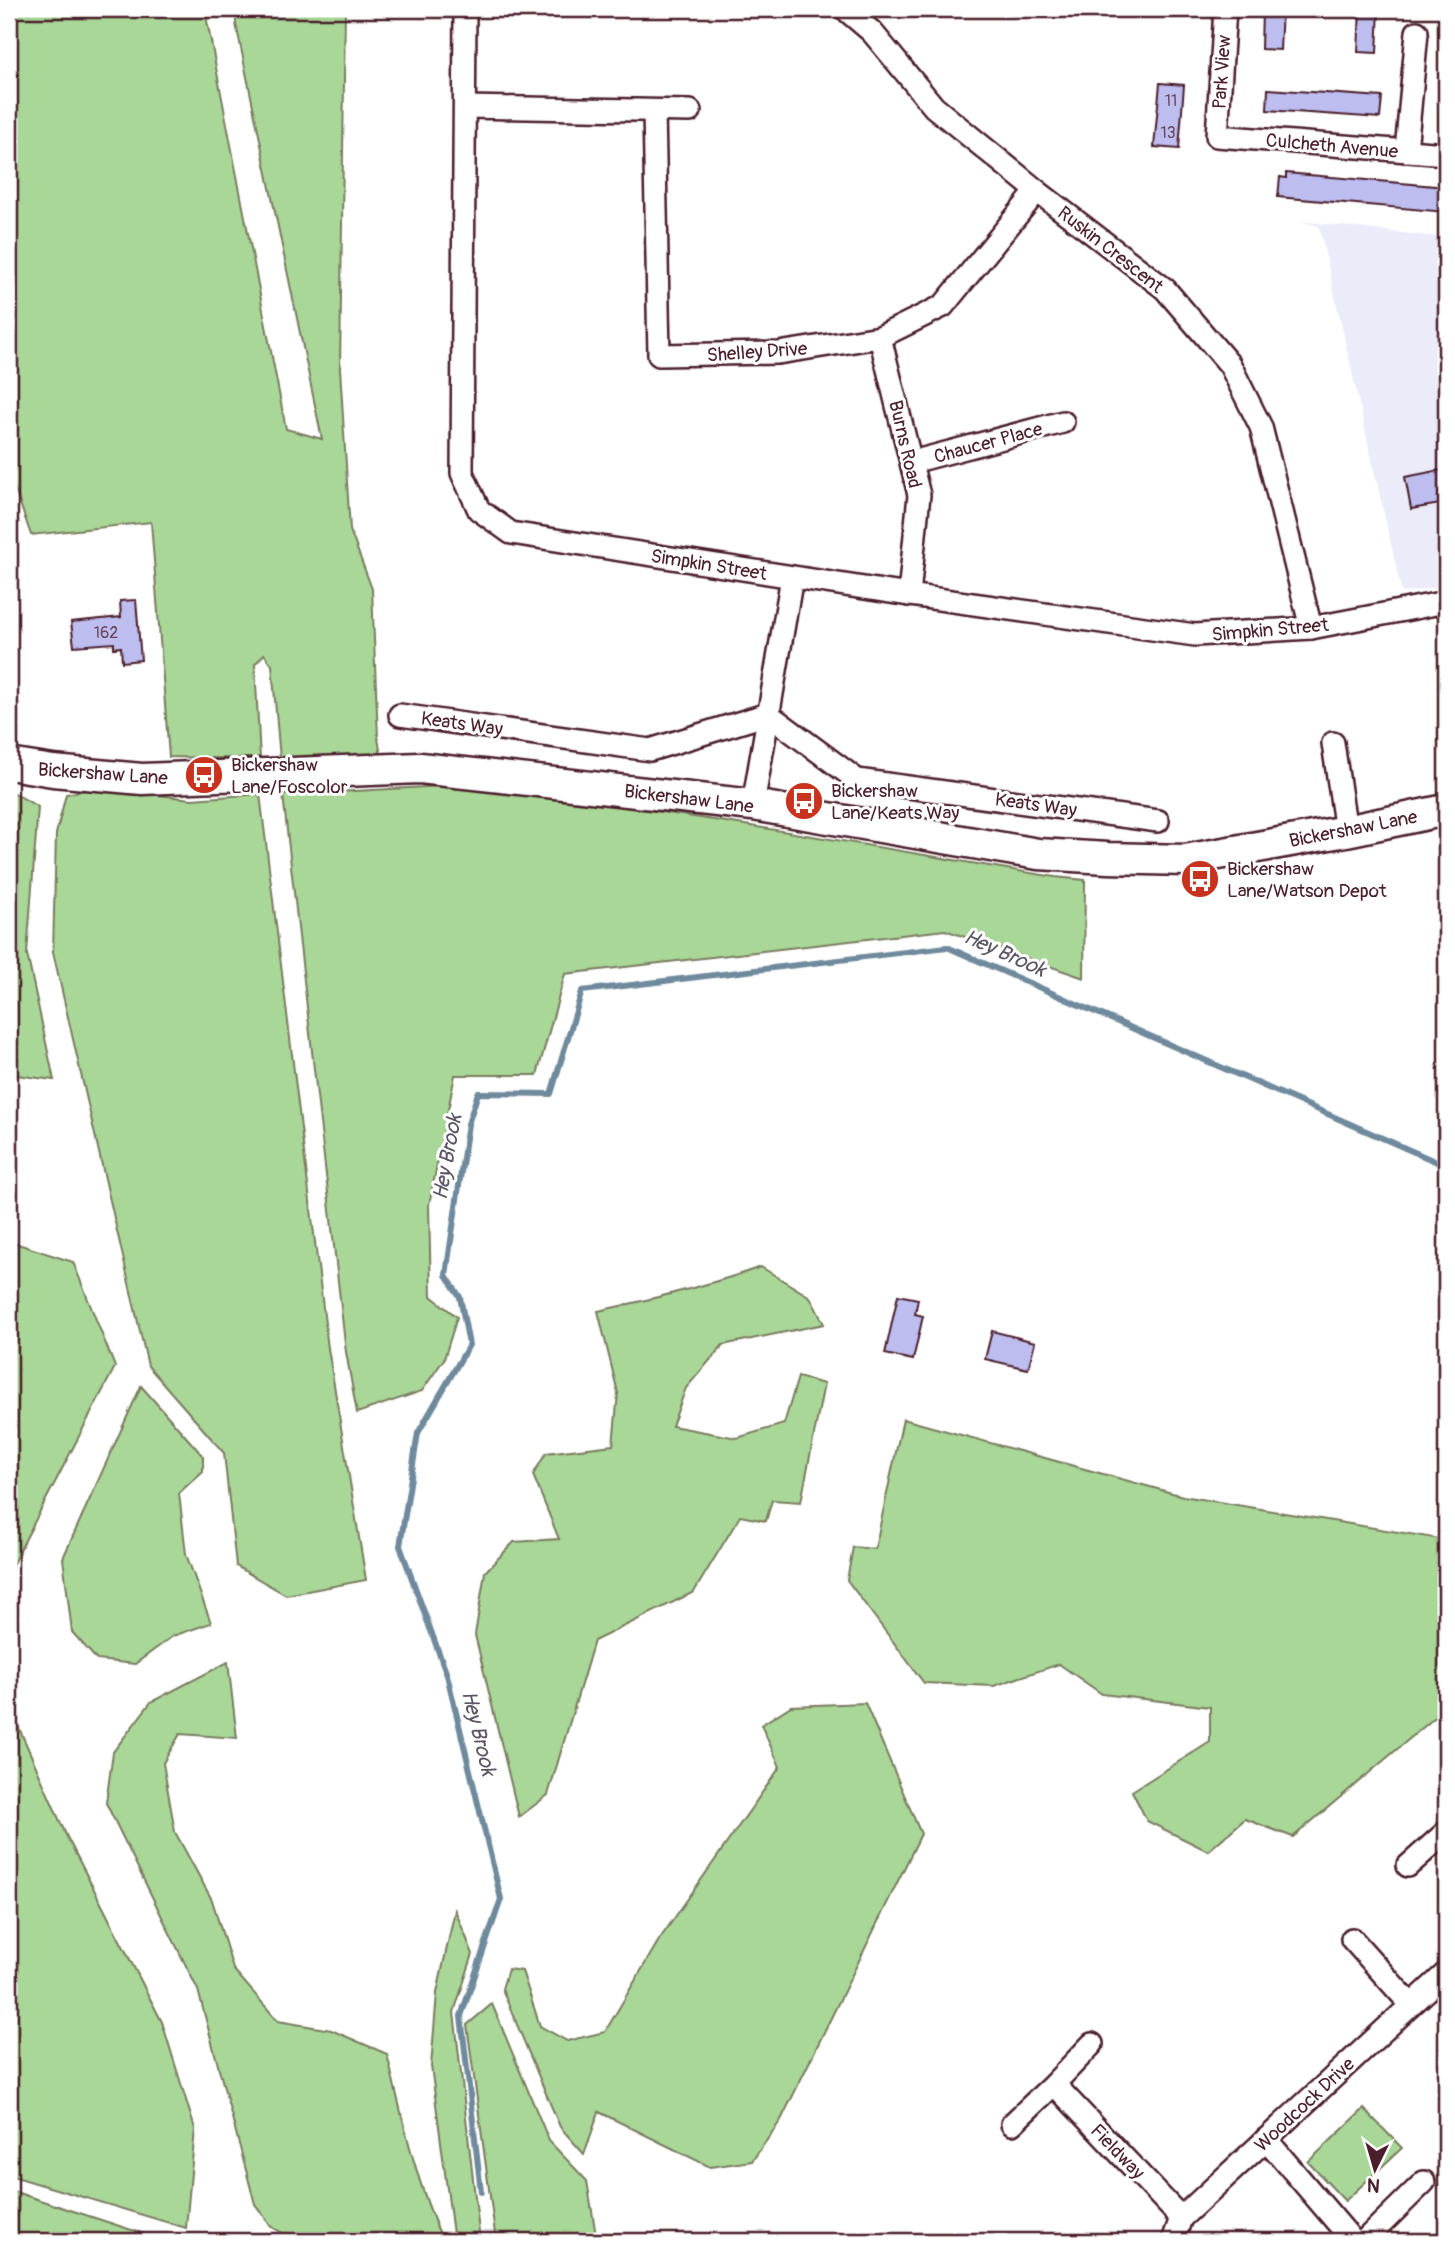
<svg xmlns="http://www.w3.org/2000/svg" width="1455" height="2250" viewBox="0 0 1455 2250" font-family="Pangolin,sans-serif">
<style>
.built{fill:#ebebfa}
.green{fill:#a9d797;stroke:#7a7b61;stroke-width:2}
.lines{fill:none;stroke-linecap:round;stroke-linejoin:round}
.stream{stroke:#6f8a9d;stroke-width:6}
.building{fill:#bdbdef;stroke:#4a1f2b;stroke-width:2}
.street-casing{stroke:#4a1f2b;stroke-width:26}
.secondary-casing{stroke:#4a1f2b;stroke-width:35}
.street{stroke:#fff;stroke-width:21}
.secondary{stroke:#fff;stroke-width:30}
.labels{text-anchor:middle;stroke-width:6;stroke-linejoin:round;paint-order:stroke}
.number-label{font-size:16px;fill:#67465c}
.street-label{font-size:19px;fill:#4a1f2b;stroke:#fff}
.poi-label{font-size:19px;fill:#4a1f2b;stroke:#fff;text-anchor:start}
.water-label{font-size:21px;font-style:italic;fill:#5d5564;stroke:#fff}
</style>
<rect width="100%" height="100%" fill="#fff"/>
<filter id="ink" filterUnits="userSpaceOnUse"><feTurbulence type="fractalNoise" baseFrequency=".0143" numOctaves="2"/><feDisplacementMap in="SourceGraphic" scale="14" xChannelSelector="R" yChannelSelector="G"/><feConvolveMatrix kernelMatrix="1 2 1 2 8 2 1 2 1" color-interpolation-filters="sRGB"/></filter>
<g filter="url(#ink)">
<path class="built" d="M 1299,221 L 1446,238 L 1446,586 L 1402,593 L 1319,226 Z"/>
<g class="green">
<path d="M 9,9 L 208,9 L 207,21 L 286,429 L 322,439 L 236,24 L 236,9 L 345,9 L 340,368 L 350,530 L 372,589 L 378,738 L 381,756 L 280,759 L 272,665 L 264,654 L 255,664 L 260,759 L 169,757 L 151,522 L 31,535 L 9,472 Z"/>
<path d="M 444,786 C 649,804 852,844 1055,877 L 1085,880 L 1084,978 L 945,930 L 565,974 L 537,1075 L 455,1075 L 429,1205 L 431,1296 L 457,1317 L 444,1359 L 422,1391 L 357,1413 L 346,1352 L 283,795 Z"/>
<path d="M 96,788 L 192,799 L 260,794 L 328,1348 L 366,1580 L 286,1595 L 236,1566 L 224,1453 L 148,1366 L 53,952 L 56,834 L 66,794 Z"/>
<path d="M 9,790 L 38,807 L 27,954 L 54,1080 L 9,1074 Z"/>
<path d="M 9,1241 L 73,1262 L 115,1367 L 9,1571 Z"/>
<path d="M 761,1267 L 810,1297 L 824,1324 L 723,1345 L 686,1388 L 672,1426 L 737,1438 L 784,1424 L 798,1377 L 824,1384 L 801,1502 L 772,1500 L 766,1521 L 740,1516 L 694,1592 L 594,1641 L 548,1795 L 519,1817 L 475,1635 L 485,1572 L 514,1542 L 559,1539 L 533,1475 L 546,1453 L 613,1445 L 618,1393 L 598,1311 C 653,1299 707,1286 761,1267 Z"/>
<path d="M 141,1386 L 203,1456 L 203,1471 L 179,1493 L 186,1554 L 211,1623 L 173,1636 L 135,1664 L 97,1660 L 72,1632 L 63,1558 Z"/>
<path d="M 903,1419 L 1183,1496 L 1446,1540 L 1446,1708 L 1293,1837 L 1245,1819 L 1208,1851 L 1147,1821 L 1132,1791 L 1210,1742 L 1210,1707 L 1102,1694 L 1059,1664 L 994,1686 L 924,1683 L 847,1580 L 853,1547 L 875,1549 Z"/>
<path d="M 228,1662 L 237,1738 L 180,1734 L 163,1763 L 175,1832 L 212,1900 L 233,1969 L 278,2021 L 331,2030 L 387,2054 C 402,2117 416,2183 443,2241 L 297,2241 L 272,2227 L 255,2204 L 198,1990 L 106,1803 L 113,1752 L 151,1702 Z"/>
<path d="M 865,1703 L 921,1834 L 781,2120 L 752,2161 L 710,2167 L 599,2112 L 584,2154 L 560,2127 L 502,1989 L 508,1969 L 522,1971 L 540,2026 L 567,2041 L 605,2032 L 659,1940 L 780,1767 L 761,1725 L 791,1706 Z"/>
<path d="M 9,1705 L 66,1835 L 162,2022 L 195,2129 L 186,2228 L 9,2175 Z"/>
<path d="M 455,1910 L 473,1954 L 454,2012 L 480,2241 L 458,2241 L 453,2234 L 431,2066 L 437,1993 Z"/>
<path d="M 492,2004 L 549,2141 L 587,2181 L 597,2241 L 496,2241 L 467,2025 Z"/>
<path d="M 1364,2109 L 1402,2148 L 1345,2201 L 1308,2162 Z"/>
<path d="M 9,2190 L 144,2234 L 96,2241 L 9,2241 Z"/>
</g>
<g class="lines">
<path class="stream" d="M 481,2192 L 461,2016 L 501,1899 L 447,1675 L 400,1546 L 418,1433 L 469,1345 L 460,1297 L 446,1275 L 468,1124 L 478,1093 L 551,1094 L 582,991 L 947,947 L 1446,1166"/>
</g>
<g class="building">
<path d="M 1262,9 L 1282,9 L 1280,50 L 1261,49 Z"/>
<path d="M 1360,9 L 1379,9 L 1377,53 L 1358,52 Z"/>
<path d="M 1160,83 L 1184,85 L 1179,149 L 1154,147 Z"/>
<path d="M 1268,89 L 1382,97 L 1380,118 L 1267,110 Z"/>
<path d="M 1286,173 L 1446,187 L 1446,212 L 1278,197 L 1280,177 L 1286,178 Z"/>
<path d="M 1446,469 L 1446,503 L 1411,509 L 1405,477 Z"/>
<path d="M 136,600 L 141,660 L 122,662 L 121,647 L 114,648 L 114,643 L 74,646 L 71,622 L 121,617 L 120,601 Z"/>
<path d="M 898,1295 L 918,1299 L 915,1314 L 923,1316 L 913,1360 L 885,1354 Z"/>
<path d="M 992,1331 L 1035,1342 L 1028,1369 L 985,1359 Z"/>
</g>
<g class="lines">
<g class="street-casing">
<g id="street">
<path d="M 465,9 L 462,473 L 479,510 L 511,533 L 909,595 L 1195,635 L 1311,628 L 1446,602"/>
<path d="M 845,9 L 872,32 L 934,107 L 1037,191 L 1165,289 L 1230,365 L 1261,427 L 1311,628"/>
<path d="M 1225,9 L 1217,136 L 1446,154"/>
<path d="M 465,107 L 690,111"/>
<path d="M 654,111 L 659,355 L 778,353 L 880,337 L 943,306 L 1037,191"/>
<path d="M 1406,151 L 1417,32"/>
<path d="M 880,337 L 919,495 L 909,595"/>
<path d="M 912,462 L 1063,422"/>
<path d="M 400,715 L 650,750 L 768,714 L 857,780 L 1158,821"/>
<path d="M 1333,743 L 1346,831"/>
<path d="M 753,805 L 792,577"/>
<path d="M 1408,1866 L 1446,1832"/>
<path d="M 1352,1939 L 1411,2005"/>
<path d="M 1092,2044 L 1054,2084 L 1181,2218"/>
<path d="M 1012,2124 L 1054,2084"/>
<path d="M 1266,2139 L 1353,2241"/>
<path d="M 1173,2241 L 1181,2218 L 1446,1973"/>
<path d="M 1364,2241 L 1424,2182"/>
</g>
</g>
<g class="secondary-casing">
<path id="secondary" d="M 9,764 L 53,771 L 142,779 L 420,768 L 753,805 L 1038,854 L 1108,858 L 1185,860 L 1346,831 L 1446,810"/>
</g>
<use href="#street" class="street"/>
<use href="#secondary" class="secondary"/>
</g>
</g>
<defs>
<g id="bus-disc" transform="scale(2.0125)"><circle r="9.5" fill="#c8321e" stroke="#fff"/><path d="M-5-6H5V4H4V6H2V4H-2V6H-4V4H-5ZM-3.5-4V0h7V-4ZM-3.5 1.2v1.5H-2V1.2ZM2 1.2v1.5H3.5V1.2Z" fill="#fff"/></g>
</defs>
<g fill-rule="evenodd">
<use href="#bus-disc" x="204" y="775"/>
<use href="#bus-disc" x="804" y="801"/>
<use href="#bus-disc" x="1200" y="879"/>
</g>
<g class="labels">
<g class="number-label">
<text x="1171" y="106">11</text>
<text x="1168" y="138">13</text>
<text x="106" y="638">162</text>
</g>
<g class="street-label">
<text transform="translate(1221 72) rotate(-86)" y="7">Park View</text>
<text transform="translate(1332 145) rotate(5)" y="7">Culcheth Avenue</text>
<text transform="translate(1111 249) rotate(38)" y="7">Ruskin Crescent</text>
<text transform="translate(757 351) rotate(-4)" y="7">Shelley Drive</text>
<text transform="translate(988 442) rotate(-15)" y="7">Chaucer Place</text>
<text transform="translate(906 444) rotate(77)" y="7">Burns Road</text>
<text transform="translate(709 564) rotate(9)" y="7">Simpkin Street</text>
<text transform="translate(1270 629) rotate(-5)" y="7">Simpkin Street</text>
<text transform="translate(462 723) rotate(8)" y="7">Keats Way</text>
<text transform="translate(103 773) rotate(4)" y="7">Bickershaw Lane</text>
<text transform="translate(689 798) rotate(7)" y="7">Bickershaw Lane</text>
<text transform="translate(1036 804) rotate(8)" y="7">Keats Way</text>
<text transform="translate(1353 828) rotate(-11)" y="7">Bickershaw Lane</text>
<text transform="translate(1304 2104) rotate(-43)" y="7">Woodcock Drive</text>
<text transform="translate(1118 2151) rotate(46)" y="7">Fieldway</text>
</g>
<g class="poi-label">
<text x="231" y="771">Bickershaw<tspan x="231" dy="22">Lane/Foscolor</tspan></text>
<text x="831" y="797">Bickershaw<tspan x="831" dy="22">Lane/Keats Way</tspan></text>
<text x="1227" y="875">Bickershaw<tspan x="1227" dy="22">Lane/Watson Depot</tspan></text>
</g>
<g class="water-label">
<text transform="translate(1005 953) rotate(24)" y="7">Hey Brook</text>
<text transform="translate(447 1157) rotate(-80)" y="7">Hey Brook</text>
<text transform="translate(479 1733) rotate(76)" y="7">Hey Brook</text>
</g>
</g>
<rect width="1455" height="2250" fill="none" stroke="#fff" stroke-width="35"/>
<rect x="18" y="18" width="1420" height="2215" fill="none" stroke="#4a1f2b" stroke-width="2.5" filter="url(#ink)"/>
<g transform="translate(1375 2169) rotate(185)" stroke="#ffffff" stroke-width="5" paint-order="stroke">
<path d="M0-5L12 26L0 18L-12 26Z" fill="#4a1f2b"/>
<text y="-10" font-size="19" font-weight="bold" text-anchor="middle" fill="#4a1f2b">N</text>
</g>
</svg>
